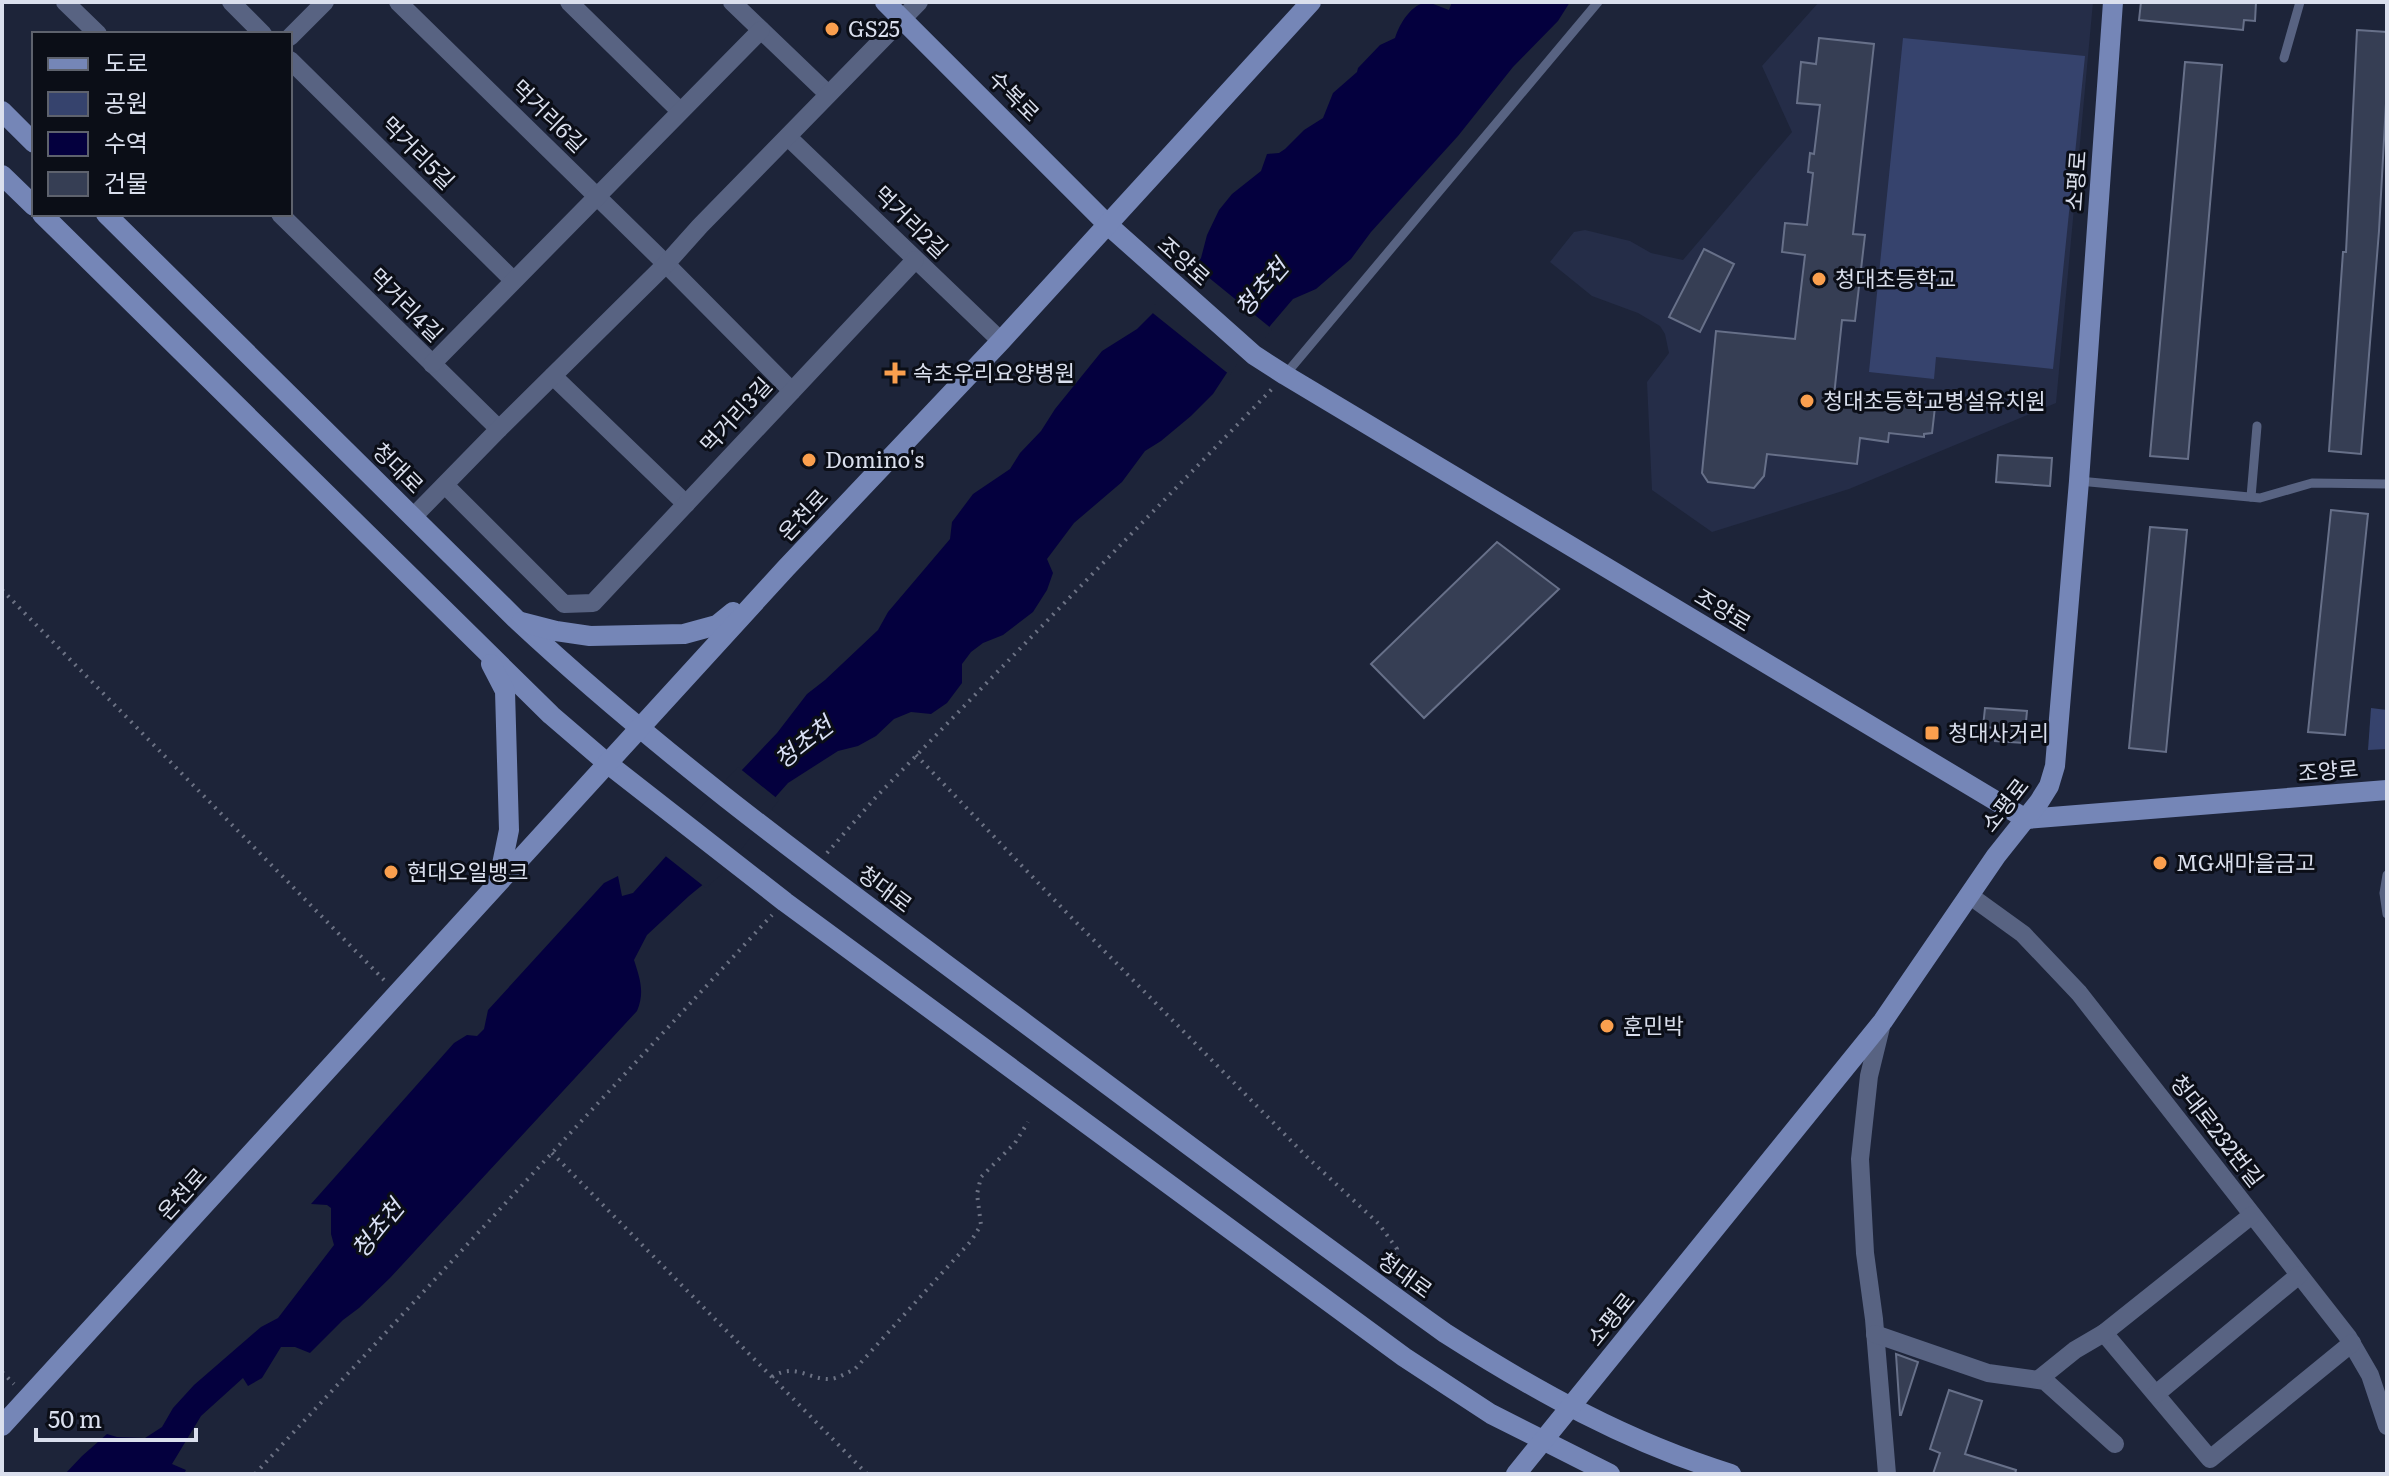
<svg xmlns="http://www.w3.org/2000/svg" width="2389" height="1476" viewBox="0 0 2389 1476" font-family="Literata,'Noto Sans KR',serif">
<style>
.built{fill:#252d48}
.green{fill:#36436d}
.water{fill:#04003e}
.pier{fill:#1d2439}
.building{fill:#363e54;stroke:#677089;stroke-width:2}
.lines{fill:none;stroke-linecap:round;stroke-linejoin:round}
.path{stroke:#6c7284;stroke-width:4;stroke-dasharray:2 6;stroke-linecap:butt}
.lane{stroke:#586382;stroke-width:9}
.street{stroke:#586382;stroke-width:18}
.secondary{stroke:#7586b7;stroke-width:20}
.poi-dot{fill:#fa9f4e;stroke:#0b0e17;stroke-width:3}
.labels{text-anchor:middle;stroke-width:6;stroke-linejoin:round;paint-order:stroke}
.poi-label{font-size:22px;fill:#dadfed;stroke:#0b0e17;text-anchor:start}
.street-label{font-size:22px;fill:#dadfed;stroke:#0b0e17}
.water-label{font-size:24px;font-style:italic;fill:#dae1f6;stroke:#0b0e17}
</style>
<rect width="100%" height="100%" fill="#1d2439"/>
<path class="built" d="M 1819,2 L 2093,2 L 2056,403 L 1849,489 L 1712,532 L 1652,490 L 1647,382 L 1669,353 L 1665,334 L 1660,326 L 1638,313 L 1592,296 L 1550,262 L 1574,232 L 1585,230 L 1630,241 L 1651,253 L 1683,260 L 1792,132 L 1762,66 Z"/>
<g class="green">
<path d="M 1903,38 L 2085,56 L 2053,369 L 1936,357 L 1934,379 L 1869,372 Z"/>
<path d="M 2371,708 L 2387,710 L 2387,749 L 2368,750 Z"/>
</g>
<path class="water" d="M 1428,2 L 1449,10 L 1452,2 L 1570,2 L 1558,21 L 1513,67 L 1458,136 L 1371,232 L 1351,259 L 1316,289 L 1293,299 L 1259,339 L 1234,362 L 1213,394 L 1191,416 L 1161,441 L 1145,451 L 1122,482 L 1074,523 L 1047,559 L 1053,573 L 1047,590 L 1033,612 L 1003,635 L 983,643 L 971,652 L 962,664 L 962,683 L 947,703 L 931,714 L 911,712 L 894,719 L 876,736 L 858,746 L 838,751 L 788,783 L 764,810 L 722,869 L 689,896 L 647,935 L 634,960 C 640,979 645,992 637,1011 L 390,1278 L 359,1308 L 343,1320 L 310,1353 L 295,1347 L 281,1347 L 262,1378 L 248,1386 L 243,1378 L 201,1416 L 172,1464 L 186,1470 L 184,1474 L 65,1474 L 82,1456 L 107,1434 L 117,1437 L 145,1438 L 162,1427 L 173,1408 L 194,1385 L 261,1327 L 278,1318 L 334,1245 L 331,1234 L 331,1208 L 327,1205 L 311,1204 L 454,1043 L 467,1035 L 477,1036 L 484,1029 L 488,1010 L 604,883 L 618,876 L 622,896 L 633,893 L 685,835 L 704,810 L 777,733 L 807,694 L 825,680 L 878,630 L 888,612 L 950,539 L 952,522 L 973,494 L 1010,469 L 1020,453 L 1041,431 L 1055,409 L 1102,351 L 1137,329 L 1185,281 L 1201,258 L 1207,235 L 1219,210 L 1232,194 L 1261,171 L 1267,154 L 1279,153 L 1285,149 L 1304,130 L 1323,118 L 1333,93 L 1357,72 L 1358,68 L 1380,45 L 1395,38 C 1400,23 1411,4 1428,2 Z"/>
<g class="pier">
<path d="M 1192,264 L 1272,329 L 1262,342 L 1237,364 L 1230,375 L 1149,310 L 1170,292 Z"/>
<path d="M 738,767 L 779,800 L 725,871 L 706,888 L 663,854 L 693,824 L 701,807 Z"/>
</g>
<g class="building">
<path d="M 2141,2 L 2256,2 L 2255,21 L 2244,20 L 2243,30 L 2139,20 Z"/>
<path d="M 2357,30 L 2387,32 L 2387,85 L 2379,231 L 2361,454 L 2329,451 L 2343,252 L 2346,252 Z"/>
<path d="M 1819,38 L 1874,44 L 1853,234 L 1865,235 L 1855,321 L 1842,320 L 1834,396 L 1935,407 L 1932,433 L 1924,434 L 1924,437 L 1889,433 L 1888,442 L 1860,438 L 1857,464 L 1767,454 L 1764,476 L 1754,488 L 1708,482 L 1702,473 L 1716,331 L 1795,339 L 1805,255 L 1782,252 L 1785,223 L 1807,225 L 1813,173 L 1808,172 L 1810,153 L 1814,154 L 1820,105 L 1797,103 L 1801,62 L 1816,64 Z"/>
<path d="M 2185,62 L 2222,65 L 2188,459 L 2150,456 Z"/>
<path d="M 1704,249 L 1734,264 L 1700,332 L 1669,317 Z"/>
<path d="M 1998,455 L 2052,458 L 2050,486 L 1996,482 Z"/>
<path d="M 2331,510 L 2368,514 L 2345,735 L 2308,732 Z"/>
<path d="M 2150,527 L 2187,530 L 2166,752 L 2129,748 Z"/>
<path d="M 1497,542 L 1559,589 L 1424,718 L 1371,664 Z"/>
<path d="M 1985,708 L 2027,711 L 2024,743 L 1995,741 L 1996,728 L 1983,727 Z"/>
<path d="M 1896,1354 L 1918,1362 L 1901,1415 L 1900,1415 Z"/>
<path d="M 1949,1390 L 1982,1401 L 1965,1454 L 2016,1470 L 2015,1474 L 1933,1474 L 1940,1453 L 1930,1449 Z"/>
</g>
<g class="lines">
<g class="path">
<path d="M 2,590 L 384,980"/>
<path d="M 916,755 L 1065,911 L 1308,1158 L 1379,1224 L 1397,1249 L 1393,1270"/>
<path d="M 827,853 L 876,797 L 1272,389"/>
<path d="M 552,1153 L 867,1474"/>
<path d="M 2,1372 L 14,1384"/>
<path d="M 772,1377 C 795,1362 809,1380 830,1379 C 837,1379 848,1372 855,1369 L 971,1241 L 981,1225 L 977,1194 L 981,1177 L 1015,1143 L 1028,1122"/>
<path d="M 255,1474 L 772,915"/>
</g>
<g class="lane">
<path d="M 2284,58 L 2300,2"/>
<path d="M 1285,375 L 1598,2"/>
<path d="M 2079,481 L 2260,498 L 2312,483 L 2387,484"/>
<path d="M 2251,497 L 2257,426"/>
<path d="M 2387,875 L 2384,893 L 2387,914"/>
</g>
<g class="street">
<path d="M 65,2 L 98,34"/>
<path d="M 231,2 L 263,34"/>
<path d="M 398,2 L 666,264 L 792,391"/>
<path d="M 569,2 L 680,111"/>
<path d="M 732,2 L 828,94"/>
<path d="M 290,37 L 325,2"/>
<path d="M 290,60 L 513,280"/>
<path d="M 788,137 L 1001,341"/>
<path d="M 280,214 L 499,429"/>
<path d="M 432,364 L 761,30"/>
<path d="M 553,376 L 686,504"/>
<path d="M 445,485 L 564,604 L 593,603 L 915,260"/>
<path d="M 413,517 L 499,429 L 666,264 L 700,226 L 919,2"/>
<path d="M 1969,895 L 2023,934 L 2079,993 L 2348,1337 L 2370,1375 L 2387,1426"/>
<path d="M 1882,1023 L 1869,1076 L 1860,1159 L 1865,1253 L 1874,1319 L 1887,1474"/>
<path d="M 2104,1333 L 2210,1459 L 2352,1343"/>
<path d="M 1875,1334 L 1988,1373 L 2045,1381 L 2115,1444"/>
<path d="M 2039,1379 L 2075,1350 L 2104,1333 L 2252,1215"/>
<path d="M 2156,1394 L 2299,1275"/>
</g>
<g class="secondary">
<path d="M 885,2 L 1108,225 L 1254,355 L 1285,375 L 2026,819 L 2387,790"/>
<path d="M 2,111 L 34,143"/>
<path d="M 2,175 L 34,206"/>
<path d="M 42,214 L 551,715 L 607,763 L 785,902 L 1404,1357 L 1491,1414 L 1610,1474"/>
<path d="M 106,214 L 518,621 C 665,758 826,875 987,995 C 1139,1108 1291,1223 1445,1333 C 1536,1391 1627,1442 1731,1474"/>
<path d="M 521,622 L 556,631 L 590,636 L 684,634 L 717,625 L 733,612"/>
<path d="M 491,664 L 505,691 L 509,830 L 499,879"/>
<path d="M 2,1426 L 786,568 L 1001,341 L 1311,2"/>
<path d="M 1516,1474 L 1883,1021 L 1996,856 L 2039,802 L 2049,786 L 2055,766 L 2079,481 L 2113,2"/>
</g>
</g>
<g class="poi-dot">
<circle cx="832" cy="29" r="8"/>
<circle cx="1819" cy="279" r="8"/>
<path d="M891 361h8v8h8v8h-8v8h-8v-8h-8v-8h8z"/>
<circle cx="1807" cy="401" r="8"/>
<circle cx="809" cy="460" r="8"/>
<rect x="1924" y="725" width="16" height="16" rx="4"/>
<circle cx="2160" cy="863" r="8"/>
<circle cx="391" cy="872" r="8"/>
<circle cx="1607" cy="1026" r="8"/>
</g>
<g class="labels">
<g class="poi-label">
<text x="848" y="37">GS25</text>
<text x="1835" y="287">청대초등학교</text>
<text x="913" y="381">속초우리요양병원</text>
<text x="1823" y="409">청대초등학교병설유치원</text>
<text x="825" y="468">Domino's</text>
<text x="1948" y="741">청대사거리</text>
<text x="2176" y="871">MG새마을금고</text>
<text x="407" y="880">현대오일뱅크</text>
<text x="1623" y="1034">훈민박</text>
</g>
<g class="street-label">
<text transform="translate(1014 96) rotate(45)" y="8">수복로</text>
<text transform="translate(549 116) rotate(44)" y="8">먹거리6길</text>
<text transform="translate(418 153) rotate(45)" y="8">먹거리5길</text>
<text transform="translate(2076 181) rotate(-86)" y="8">소평로</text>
<text transform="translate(911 222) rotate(44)" y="8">먹거리2길</text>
<text transform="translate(1184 261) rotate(42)" y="8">조양로</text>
<text transform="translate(406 305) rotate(45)" y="8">먹거리4길</text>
<text transform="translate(736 415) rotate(-47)" y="8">먹거리3길</text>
<text transform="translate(398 468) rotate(45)" y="8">청대로</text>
<text transform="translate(803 515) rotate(-47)" y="8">온천로</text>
<text transform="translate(1723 610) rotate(31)" y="8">조양로</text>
<text transform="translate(2328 771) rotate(-5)" y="8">조양로</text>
<text transform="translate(2005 805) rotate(-52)" y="8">소평로</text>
<text transform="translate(885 889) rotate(37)" y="8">청대로</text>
<text transform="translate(2217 1131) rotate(52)" y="8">청대로232번길</text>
<text transform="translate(182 1194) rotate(-48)" y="8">온천로</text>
<text transform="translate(1405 1275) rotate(36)" y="8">청대로</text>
<text transform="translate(1611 1319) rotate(-51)" y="8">소평로</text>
</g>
<g class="water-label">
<text transform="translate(1262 288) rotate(-49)" y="8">청초천</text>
<text transform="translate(804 743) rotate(-38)" y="8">청초천</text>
<text transform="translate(378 1229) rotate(-51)" y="8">청초천</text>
</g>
</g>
<rect width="2389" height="1476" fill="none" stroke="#dadfed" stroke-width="8"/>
<rect x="32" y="32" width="260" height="184" fill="#0b0e17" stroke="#5e626d" stroke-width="2"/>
<rect x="48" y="58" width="40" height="12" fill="#7586b7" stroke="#5e626d" stroke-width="2"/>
<text x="104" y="72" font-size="24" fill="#dadfed">도로</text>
<rect x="48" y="92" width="40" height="24" fill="#36436d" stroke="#5e626d" stroke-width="2"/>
<text x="104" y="112" font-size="24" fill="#dadfed">공원</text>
<rect x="48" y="132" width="40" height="24" fill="#04003e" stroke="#5e626d" stroke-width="2"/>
<text x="104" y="152" font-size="24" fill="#dadfed">수역</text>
<rect x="48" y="172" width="40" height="24" fill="#363e54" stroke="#5e626d" stroke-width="2"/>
<text x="104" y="192" font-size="24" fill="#dadfed">건물</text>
<path d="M36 1428v12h160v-12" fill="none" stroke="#dadfed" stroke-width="4"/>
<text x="48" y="1428" font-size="24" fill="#dadfed" stroke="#0b0e17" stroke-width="6" paint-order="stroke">50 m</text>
</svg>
